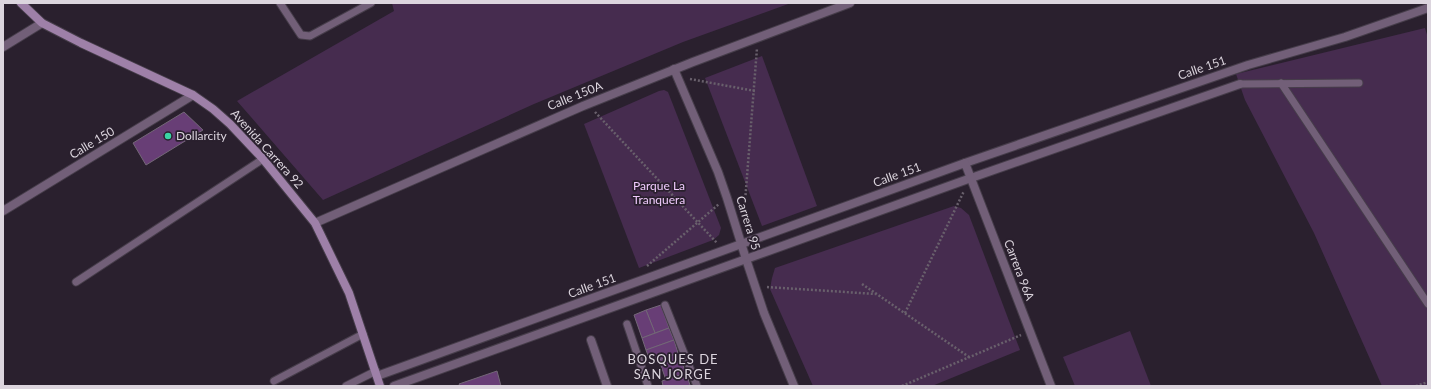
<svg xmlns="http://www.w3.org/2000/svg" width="1431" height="389" viewBox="0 0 1431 389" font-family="Lato,sans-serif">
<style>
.green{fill:#462c4f}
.building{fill:#683e76;stroke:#736777}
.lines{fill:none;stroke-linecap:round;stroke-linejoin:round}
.service-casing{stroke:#463d4a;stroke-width:9}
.minor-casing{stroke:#463d4a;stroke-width:10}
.tertiary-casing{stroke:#463d4a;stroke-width:10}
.secondary-casing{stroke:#463d4a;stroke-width:10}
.path{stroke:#69606c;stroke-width:2.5;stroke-dasharray:2 2;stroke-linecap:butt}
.service{stroke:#725f78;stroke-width:7}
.minor{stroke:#725f78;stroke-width:8}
.tertiary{stroke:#725f78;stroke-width:8}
.secondary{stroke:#9e80a8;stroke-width:8}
.poi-dot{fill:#3ad4a5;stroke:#2a202e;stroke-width:1.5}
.labels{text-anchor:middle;stroke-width:3.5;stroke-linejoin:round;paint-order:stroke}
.street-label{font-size:12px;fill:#dcd5de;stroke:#2a202e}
.poi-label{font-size:12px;fill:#dcd5de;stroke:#2a202e;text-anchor:start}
.park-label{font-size:12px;fill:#efcafc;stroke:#2a202e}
.neighbourhood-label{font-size:13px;letter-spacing:1px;fill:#dcd5de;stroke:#2a202e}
</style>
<rect width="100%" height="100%" fill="#2a202e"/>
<g class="green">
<path d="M 392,3 L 791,3 L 683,42 L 534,104 L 323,200 L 237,101 L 394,11 Z"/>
<path d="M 1425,28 L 1428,38 L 1428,386 L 1382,386 L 1314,233 L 1245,100 L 1236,74 Z"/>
<path d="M 762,56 L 817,206 L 762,226 L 705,78 Z"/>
<path d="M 664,90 L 668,92 L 721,228 L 719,235 L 713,240 L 639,268 L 584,124 L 659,91 Z"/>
<path d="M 954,206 L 961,208 L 969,215 L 1020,350 L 932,386 L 813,386 L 770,289 L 772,278 L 775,268 Z"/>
<path d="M 1130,331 L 1151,386 L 1075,386 L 1063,357 Z"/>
</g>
<g class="building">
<path d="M 184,112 L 203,130 L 146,165 L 133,143 Z"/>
<path d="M 661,305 L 669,328 L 655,333 L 646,310 Z"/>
<path d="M 646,310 L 655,333 L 642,338 L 634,315 Z"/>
<path d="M 669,328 L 674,340 L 646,350 L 642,338 Z"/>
<path d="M 674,340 L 678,353 L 651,363 L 646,350 Z"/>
<path d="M 678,353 L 686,373 L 666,380 L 659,360 Z"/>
<path d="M 497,371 L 501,386 L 460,386 L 459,384 Z"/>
<path d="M 686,373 L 690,385 L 686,386 L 663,386 L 662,381 Z"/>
</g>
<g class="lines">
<g class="service-casing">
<g id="service">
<path d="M 280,3 L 301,35 L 310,36 L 371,3"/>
<path d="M 1281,83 L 1428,304"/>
<path d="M 1240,84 L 1359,83"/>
<path d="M 76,282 L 263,159"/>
<path d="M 665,305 L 697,386"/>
<path d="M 627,324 L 648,386"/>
<path d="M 274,381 L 363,334"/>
<path d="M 346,386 L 376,371"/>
</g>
</g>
<g class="minor-casing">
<g id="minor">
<path d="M 3,47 L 42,23"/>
<path d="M 674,69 L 718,172 L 727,198 L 746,259 L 764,313 L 794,386"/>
<path d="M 965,163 L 1248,65 L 1345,37 L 1428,8"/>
<path d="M 3,211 L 193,95"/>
<path d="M 315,223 L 583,106 L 693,62 L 850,3"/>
<path d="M 591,340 L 607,386"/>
<path d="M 394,386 L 971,178 L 1240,84"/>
</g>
</g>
<g class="tertiary-casing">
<path id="tertiary" d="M 377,376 L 965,163 L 1051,386"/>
</g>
<g class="secondary-casing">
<path id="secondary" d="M 21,3 L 42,23 L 81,43 L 193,95 L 213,109 L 230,124 L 263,159 L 315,223 L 349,293 L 380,386"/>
</g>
<g class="path">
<path d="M 690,79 L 755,91"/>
<path d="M 595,112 L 717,243"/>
<path d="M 744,215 L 757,48"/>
<path d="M 647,266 L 719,204"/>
<path d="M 862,284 L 969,357"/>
<path d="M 767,287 L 876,294"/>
<path d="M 905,313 L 964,191"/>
<path d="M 902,386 L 1021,335"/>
<path d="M 1416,386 L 1428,382"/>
</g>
<use href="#service" class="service"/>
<use href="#minor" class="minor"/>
<use href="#tertiary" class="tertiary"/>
<use href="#secondary" class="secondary"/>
</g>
<circle class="poi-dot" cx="168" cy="136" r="4"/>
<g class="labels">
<g class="street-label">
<text transform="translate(1202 68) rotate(-19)" y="4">Calle 151</text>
<text transform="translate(575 96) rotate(-22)" y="4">Calle 150A</text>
<text transform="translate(92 143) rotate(-31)" y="4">Calle 150</text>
<text transform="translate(267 149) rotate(48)" y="4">Avenida Carrera 92</text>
<text transform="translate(897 175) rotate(-20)" y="4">Calle 151</text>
<text transform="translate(748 223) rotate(73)" y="4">Carrera 95</text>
<text transform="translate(1019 270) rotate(69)" y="4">Carrera 96A</text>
<text transform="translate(592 286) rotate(-20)" y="4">Calle 151</text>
</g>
<g class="poi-label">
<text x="176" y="140">Dollarcity</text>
</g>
<g class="park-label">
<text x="659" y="190">Parque La<tspan x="659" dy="14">Tranquera</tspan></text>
</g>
<g class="neighbourhood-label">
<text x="673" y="364">BOSQUES DE<tspan x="673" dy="15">SAN JORGE</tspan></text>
</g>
</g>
<rect width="1431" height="389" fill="none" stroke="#dcd5de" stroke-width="8"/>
</svg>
